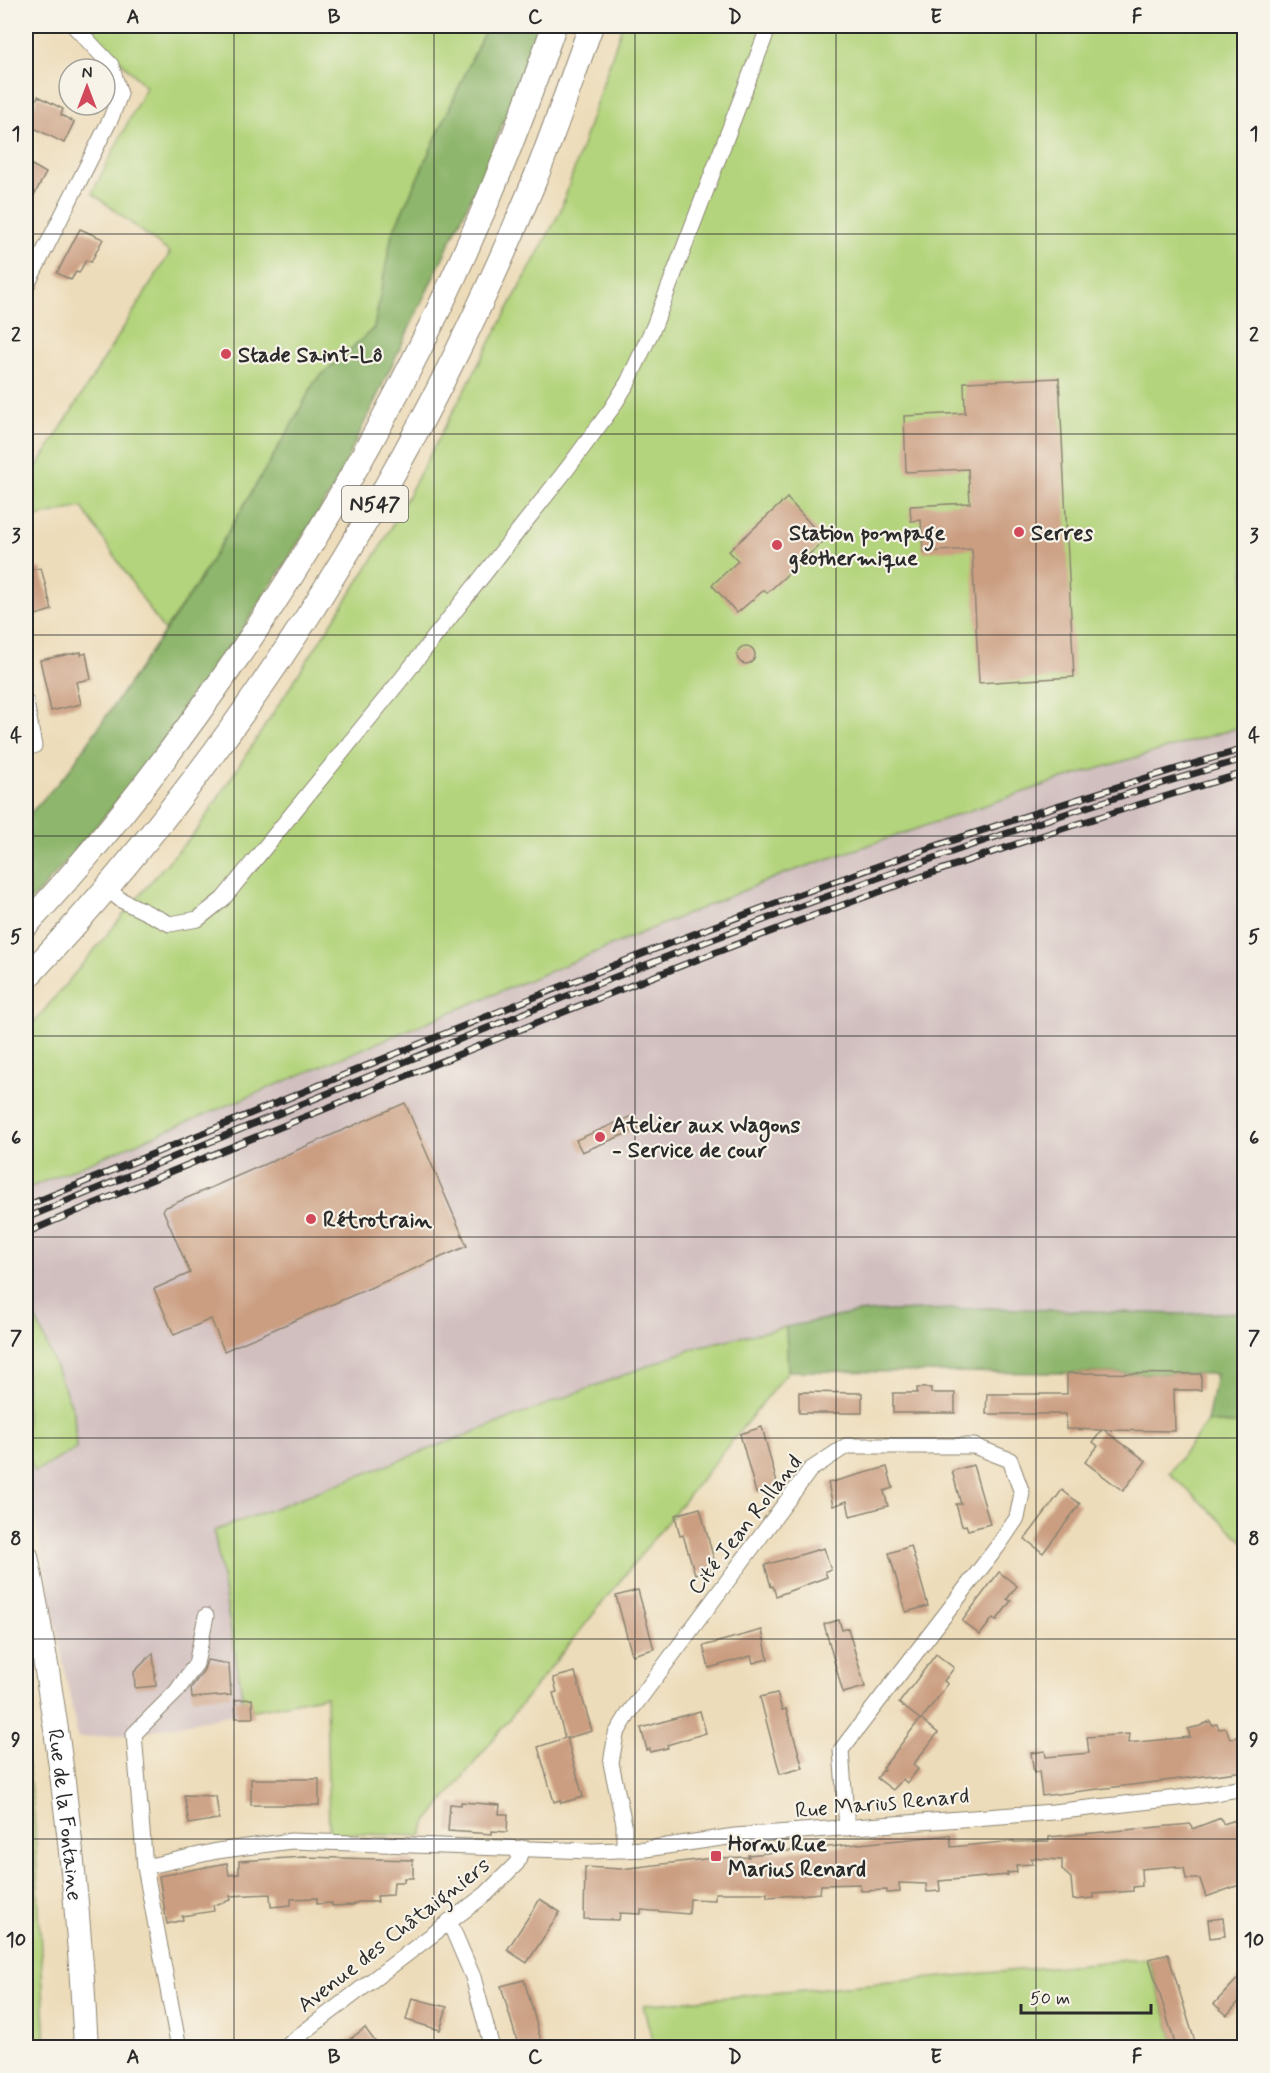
<svg xmlns="http://www.w3.org/2000/svg" width="1270" height="2073" viewBox="0 0 1270 2073" font-family="Mynerve,sans-serif">
<style>
.industrial{fill:#d1bfbf}
.green{fill:#b3d47c;stroke:#6f8054;stroke-width:1.5}
.forest{fill:#8eb66c;stroke:#5c704c;stroke-width:1.5}
.building{fill:#cb9e81}
.lines{fill:none;stroke-linecap:round;stroke-linejoin:round}
.street-casing{stroke:#8c8472;stroke-width:17}
.primary-casing{stroke:#8c8472;stroke-width:26}
.street{stroke:#fff;stroke-width:15}
.primary{stroke:#fff;stroke-width:24}
.rail-casing{stroke:#2b2b2b;stroke-width:7}
.rail{stroke:#f7f3e8;stroke-width:4.5;stroke-dasharray:14;stroke-linecap:butt}
.grid{fill:none;stroke:#2b2b2b;stroke-width:1.5;stroke-opacity:0.55}
.poi-dot{fill:#d1495b;stroke:#f7f3e8;stroke-width:2}
.labels{text-anchor:middle;stroke-width:4.5;stroke-linejoin:round;paint-order:stroke}
.shield{fill:#f7f3e8;stroke:#686764;stroke-width:1.5}
.shield-label{font-size:21px;font-weight:bold;fill:#2b2b2b}
.poi-label{font-size:22px;font-weight:bold;fill:#2b2b2b;stroke:#f7f3e8;text-anchor:start}
.street-label{font-size:22px;fill:#2b2b2b;stroke:#f7f3e8}
.neatline{fill:none;stroke:#2b2b2b;stroke-width:2}
.grid-label{font-size:20px;text-anchor:middle;font-weight:bold;fill:#2b2b2b}
</style>
<rect width="100%" height="100%" fill="#f7f3e8"/>
<filter id="ink" filterUnits="userSpaceOnUse"><feTurbulence type="fractalNoise" baseFrequency=".0167" numOctaves="2"/><feDisplacementMap in="SourceGraphic" scale="12" xChannelSelector="R" yChannelSelector="G"/><feConvolveMatrix kernelMatrix="1 2 1 2 8 2 1 2 1" color-interpolation-filters="sRGB"/></filter>
<filter id="wash" filterUnits="userSpaceOnUse"><feTurbulence type="fractalNoise" baseFrequency=".008" numOctaves="4" result="noise"/><feDisplacementMap in="SourceGraphic" scale="24" xChannelSelector="R" yChannelSelector="G"/><feGaussianBlur stdDeviation="1.35" result="paint"/><feColorMatrix in="noise" values="0 0 0 0 0 0 0 0 0 0 0 0 0 0 0 0 0 1.4 0 .05"/><feComposite in="paint" operator="in"/></filter>
<g filter="url(#wash)">
<rect width="100%" height="100%" fill="#eddcb9"/>
<path class="industrial" d="M 1244,726 L 1244,1312 L 1178,1314 L 860,1312 L 700,1346 L 215,1531 L 245,1712 L 134,1734 L 78,1738 L 26,1473 L 26,1189 L 781,875 L 1056,781 Z"/>
<g class="green">
<path d="M 86,26 L 487,26 L 392,234 L 374,328 L 315,381 L 291,426 L 196,586 L 164,631 L 82,507 L 26,519 L 26,474 L 33,473 L 170,253 L 92,193 L 146,87 Z"/>
<path d="M 622,26 L 1244,26 L 1244,726 L 1056,781 L 781,875 L 26,1189 L 26,1032 L 159,872 L 198,829 L 380,548 L 560,212 Z"/>
<path d="M 26,1294 L 74,1412 L 76,1449 L 34,1472 L 26,1450 Z"/>
<path d="M 786,1327 L 788,1371 L 427,1822 L 421,1836 L 329,1833 L 326,1696 L 245,1712 L 214,1531 L 700,1346 Z"/>
<path d="M 1207,1422 L 1244,1425 L 1244,1542 L 1169,1473 Z"/>
<path d="M 26,1754 L 34,1814 L 46,2047 L 26,2047 Z"/>
<path d="M 1148,1958 L 1176,2047 L 654,2047 L 643,2005 Z"/>
</g>
<g class="forest">
<path d="M 487,26 L 538,26 L 521,78 L 481,177 L 333,489 L 220,664 L 122,796 L 43,888 L 26,905 L 26,818 L 67,773 L 196,586 L 291,426 L 315,381 L 374,328 L 392,234 Z"/>
<path d="M 990,1308 L 1178,1314 L 1244,1312 L 1244,1425 L 1207,1422 L 1216,1374 L 788,1371 L 786,1327 L 860,1312 Z"/>
</g>
<g id="blocks">
<g class="building">
<path d="M 38,96 L 63,109 L 61,115 L 74,122 L 64,143 L 26,124 Z"/>
<path d="M 32,165 L 46,173 L 26,210 L 26,176 Z"/>
<path d="M 80,229 L 103,239 L 91,262 L 86,260 L 79,273 L 76,272 L 71,280 L 57,273 Z"/>
<path d="M 1059,378 L 1074,677 L 979,683 L 972,549 L 923,552 L 921,520 L 911,521 L 910,506 L 970,503 L 968,469 L 906,472 L 904,416 L 965,413 L 964,382 Z"/>
<path d="M 787,498 L 825,540 L 767,593 L 764,590 L 737,613 L 712,585 L 738,561 L 729,551 Z"/>
<path d="M 41,568 L 52,610 L 29,617 L 26,603 L 26,571 Z"/>
<circle cx="746" cy="655" r="9"/>
<path d="M 81,652 L 81,655 L 86,653 L 91,679 L 76,682 L 81,704 L 51,711 L 40,660 Z"/>
<path d="M 405,1103 L 467,1246 L 224,1351 L 211,1319 L 174,1335 L 154,1289 L 190,1273 L 163,1210 L 164,1208 Z"/>
<path d="M 634,1115 L 640,1128 L 582,1152 L 576,1140 Z"/>
<path d="M 1067,1373 L 1201,1374 L 1201,1390 L 1174,1390 L 1175,1431 L 1104,1430 L 1146,1461 L 1123,1491 L 1085,1462 L 1098,1446 L 1093,1442 L 1102,1430 L 1066,1429 L 1066,1414 L 986,1414 L 987,1394 L 1067,1394 Z"/>
<path d="M 917,1388 L 931,1388 L 931,1393 L 955,1393 L 955,1413 L 893,1413 L 893,1393 L 917,1393 Z"/>
<path d="M 799,1392 L 862,1393 L 862,1413 L 799,1413 Z"/>
<path d="M 762,1427 L 778,1487 L 756,1493 L 740,1434 Z"/>
<path d="M 973,1465 L 990,1524 L 968,1530 L 966,1525 L 962,1526 L 956,1504 L 961,1504 L 952,1471 Z"/>
<path d="M 887,1467 L 893,1488 L 884,1491 L 888,1506 L 850,1516 L 847,1501 L 833,1506 L 828,1483 Z"/>
<path d="M 1062,1490 L 1080,1504 L 1043,1553 L 1025,1539 Z"/>
<path d="M 700,1508 L 716,1567 L 695,1574 L 683,1535 L 680,1536 L 675,1515 Z"/>
<path d="M 911,1546 L 928,1606 L 906,1612 L 889,1553 Z"/>
<path d="M 824,1548 L 831,1570 L 825,1571 L 827,1577 L 776,1596 L 773,1586 L 771,1587 L 765,1565 Z"/>
<path d="M 999,1572 L 1017,1586 L 1007,1599 L 1011,1601 L 996,1621 L 993,1618 L 980,1635 L 962,1621 Z"/>
<path d="M 638,1590 L 654,1649 L 632,1655 L 616,1596 Z"/>
<path d="M 839,1620 L 842,1630 L 848,1628 L 865,1687 L 843,1693 L 824,1624 Z"/>
<path d="M 762,1630 L 768,1659 L 753,1663 L 751,1656 L 709,1668 L 703,1646 Z"/>
<path d="M 153,1653 L 156,1686 L 135,1688 L 134,1672 Z"/>
<path d="M 936,1654 L 954,1668 L 944,1681 L 948,1684 L 921,1720 L 899,1703 Z"/>
<path d="M 207,1660 L 229,1664 L 231,1695 L 192,1698 L 191,1688 L 204,1670 Z"/>
<path d="M 575,1672 L 592,1731 L 567,1738 L 583,1797 L 561,1803 L 560,1800 L 554,1802 L 538,1747 L 565,1738 L 553,1693 L 557,1692 L 553,1678 Z"/>
<path d="M 777,1693 L 782,1710 L 786,1709 L 803,1768 L 780,1774 L 760,1697 Z"/>
<path d="M 252,1699 L 253,1718 L 236,1718 L 235,1700 Z"/>
<path d="M 700,1711 L 706,1733 L 667,1745 L 668,1748 L 650,1752 L 650,1749 L 647,1750 L 641,1728 Z"/>
<path d="M 920,1719 L 938,1733 L 913,1765 L 918,1769 L 907,1783 L 903,1779 L 893,1790 L 877,1778 L 884,1769 L 883,1768 Z"/>
<path d="M 1210,1721 L 1212,1725 L 1217,1724 L 1219,1729 L 1226,1728 L 1230,1738 L 1245,1736 L 1245,1771 L 1042,1796 L 1039,1771 L 1034,1773 L 1031,1753 L 1045,1751 L 1046,1757 L 1089,1753 L 1087,1737 L 1129,1734 L 1128,1743 L 1190,1737 L 1188,1729 L 1200,1726 Z"/>
<rect x="251" y="1779" width="68" height="26"/>
<path d="M 184,1795 L 216,1796 L 219,1819 L 189,1824 Z"/>
<path d="M 461,1802 L 500,1805 L 499,1814 L 508,1814 L 507,1832 L 492,1831 L 492,1834 L 448,1831 L 450,1804 L 461,1805 Z"/>
<path d="M 1245,1817 L 1245,1883 L 1206,1897 L 1200,1879 L 1186,1879 L 1184,1868 L 1176,1868 L 1176,1866 L 1141,1869 L 1142,1886 L 1133,1887 L 1133,1891 L 1094,1894 L 1094,1898 L 1073,1900 L 1071,1878 L 1062,1870 L 1062,1860 L 1031,1858 L 1033,1864 L 1016,1865 L 1017,1872 L 1007,1873 L 1008,1875 L 939,1881 L 940,1891 L 927,1892 L 926,1884 L 899,1883 L 900,1892 L 887,1893 L 887,1890 L 861,1891 L 860,1884 L 821,1885 L 820,1893 L 799,1895 L 767,1897 L 767,1893 L 715,1893 L 715,1900 L 690,1899 L 689,1914 L 641,1910 L 641,1914 L 620,1913 L 619,1920 L 584,1919 L 585,1867 L 621,1869 L 713,1858 L 749,1857 L 748,1855 L 950,1835 L 951,1847 L 1014,1841 L 1014,1842 L 1049,1841 L 1049,1837 L 1191,1824 L 1192,1829 L 1221,1818 L 1223,1824 Z"/>
<path d="M 304,1857 L 413,1860 L 413,1878 L 404,1878 L 404,1882 L 394,1882 L 393,1895 L 377,1896 L 378,1902 L 358,1902 L 353,1905 L 332,1906 L 332,1903 L 317,1904 L 317,1898 L 291,1899 L 291,1905 L 271,1907 L 270,1894 L 230,1896 L 231,1900 L 213,1905 L 214,1911 L 182,1916 L 183,1920 L 167,1924 L 159,1876 L 227,1863 L 229,1875 L 239,1874 L 239,1861 Z"/>
<path d="M 540,1899 L 560,1912 L 527,1963 L 507,1950 Z"/>
<path d="M 1223,1918 L 1225,1936 L 1210,1938 L 1208,1920 Z"/>
<path d="M 1168,1954 L 1195,2042 L 1176,2047 L 1149,1959 Z"/>
<path d="M 1245,1971 L 1245,1995 L 1227,2015 L 1214,2004 Z"/>
<path d="M 524,1980 L 530,2000 L 543,2048 L 519,2048 L 501,1986 Z"/>
<path d="M 412,1998 L 447,2007 L 440,2030 L 406,2020 Z"/>
<path d="M 365,2028 L 380,2048 L 338,2048 Z"/>
</g>
</g>
</g>
<g filter="url(#ink)">
<use href="#blocks" fill-opacity="0" stroke="#8c8472" stroke-width="1.5"/>
<g class="lines">
<g class="street-casing">
<g id="street">
<path d="M 26,287 L 111,118 L 120,94 L 111,65 L 74,26"/>
<path d="M 26,702 L 34,746"/>
<path d="M 106,888 L 121,900 L 170,924 L 198,919 L 223,899 L 403,677 L 567,469 L 612,408 L 628,382 L 654,326 L 769,26"/>
<path d="M 624,1850 L 624,1824 L 611,1763 L 616,1734 L 629,1713 L 810,1470 L 846,1446 L 974,1446 L 1010,1460 L 1022,1493 L 1017,1518 L 998,1546 L 841,1750 L 847,1828"/>
<path d="M 145,1867 L 217,1851 L 291,1841 L 592,1851 L 646,1849 L 735,1836 L 1053,1812 L 1196,1796 L 1244,1788"/>
<path d="M 449,1921 L 473,1977 L 492,2048"/>
<path d="M 179,2048 L 145,1867 L 134,1734 L 176,1692 L 196,1664 L 206,1616"/>
<path d="M 283,2048 L 486,1894 L 517,1863 L 522,1848"/>
</g>
</g>
<g class="primary-casing">
<g id="primary">
<path d="M 26,925 C 102,844 169,756 232,665 C 369,468 477,252 554,26"/>
<path d="M 26,978 C 242,749 413,475 533,184 C 554,132 572,78 591,26"/>
<path id="s1" d="M 26,1556 C 59,1718 78,1883 86,2048"/>
</g>
</g>
<use href="#street" class="street"/>
<use href="#primary" class="primary"/>
<g class="rail-casing">
<g id="rail">
<path d="M 26,1206 C 240,1119 453,1028 668,944 C 857,870 1050,805 1244,749"/>
<path d="M 26,1218 C 428,1053 826,879 1244,759"/>
<path d="M 26,1233 C 150,1179 276,1129 401,1078 C 678,964 956,856 1244,773"/>
</g>
</g>
<use href="#rail" class="rail"/>
</g>
</g>
<path class="grid" d="M 234,26 L 234,2048M 434,26 L 434,2048M 635,26 L 635,2048M 836,26 L 836,2048M 1036,26 L 1036,2048M 26,234 L 1244,234M 26,434 L 1244,434M 26,635 L 1244,635M 26,836 L 1244,836M 26,1036 L 1244,1036M 26,1237 L 1244,1237M 26,1438 L 1244,1438M 26,1639 L 1244,1639M 26,1839 L 1244,1839"/>
<g class="poi-dot">
<circle cx="226" cy="354" r="6"/>
<circle cx="1019" cy="532" r="6"/>
<circle cx="777" cy="545" r="6"/>
<circle cx="600" cy="1137" r="6"/>
<circle cx="311" cy="1219" r="6"/>
<rect x="710" y="1850" width="12" height="12" rx="3"/>
</g>
<g class="labels">
<rect class="shield" x="342" y="486" width="66" height="36" rx="4.5"/>
<g class="shield-label">
<text x="375" y="511">N547</text>
</g>
<g class="poi-label">
<text x="238" y="362">Stade Saint-Lô</text>
<text x="789" y="540">Station pompage<tspan x="789" dy="25">géothermique</tspan></text>
<text x="1031" y="540">Serres</text>
<text x="612" y="1132">Atelier aux Wagons<tspan x="612" dy="25">- Service de cour</tspan></text>
<text x="323" y="1227">Rétrotrain</text>
<text x="728" y="1851">Hornu Rue<tspan x="728" dy="25">Marius Renard</tspan></text>
</g>
<g class="street-label">
<text transform="translate(744 1524) rotate(-52)" y="8">Cité Jean Rolland</text>
<text transform="translate(882 1802) rotate(-5)" y="8">Rue Marius Renard</text>
<text dy="8" stroke="none"><textPath href="#s1" startOffset="262">Rue de la Fontaine</textPath></text>
<text transform="translate(393 1934) rotate(-38)" y="8">Avenue des Châtaigniers</text>
</g>
</g>
<rect width="1270" height="2073" fill="none" stroke="#f7f3e8" stroke-width="66"/>
<g transform="translate(87 87)"><circle r="28" fill="#f7f3e8" stroke="#a5a39c" stroke-width="1.5"/>
<path d="M0-4.5L10 22L0 15L-10 22Z" fill="#d1495b"/>
<text y="-9" font-size="16" font-weight="bold" text-anchor="middle" fill="#2b2b2b">N</text>
</g>
<path d="M1021 2004v9h130v-9" fill="none" stroke="#2b2b2b" stroke-width="3"/>
<text x="1030" y="2004" font-size="18" fill="#2b2b2b" stroke="#f7f3e8" stroke-width="4.5" paint-order="stroke">50 m</text>
<rect x="33" y="33" width="1204" height="2007" class="neatline"/>
<g class="grid-label">
<text x="133" y="23">A</text>
<text x="334" y="23">B</text>
<text x="535" y="23">C</text>
<text x="735" y="23">D</text>
<text x="936" y="23">E</text>
<text x="1137" y="23">F</text>
<text x="16" y="140">1</text>
<text x="1254" y="140">1</text>
<text x="16" y="341">2</text>
<text x="1254" y="341">2</text>
<text x="16" y="542">3</text>
<text x="1254" y="542">3</text>
<text x="16" y="742">4</text>
<text x="1254" y="742">4</text>
<text x="16" y="943">5</text>
<text x="1254" y="943">5</text>
<text x="16" y="1144">6</text>
<text x="1254" y="1144">6</text>
<text x="16" y="1344">7</text>
<text x="1254" y="1344">7</text>
<text x="16" y="1545">8</text>
<text x="1254" y="1545">8</text>
<text x="16" y="1746">9</text>
<text x="1254" y="1746">9</text>
<text x="16" y="1946">10</text>
<text x="1254" y="1946">10</text>
<text x="133" y="2063">A</text>
<text x="334" y="2063">B</text>
<text x="535" y="2063">C</text>
<text x="735" y="2063">D</text>
<text x="936" y="2063">E</text>
<text x="1137" y="2063">F</text>
</g>
</svg>
